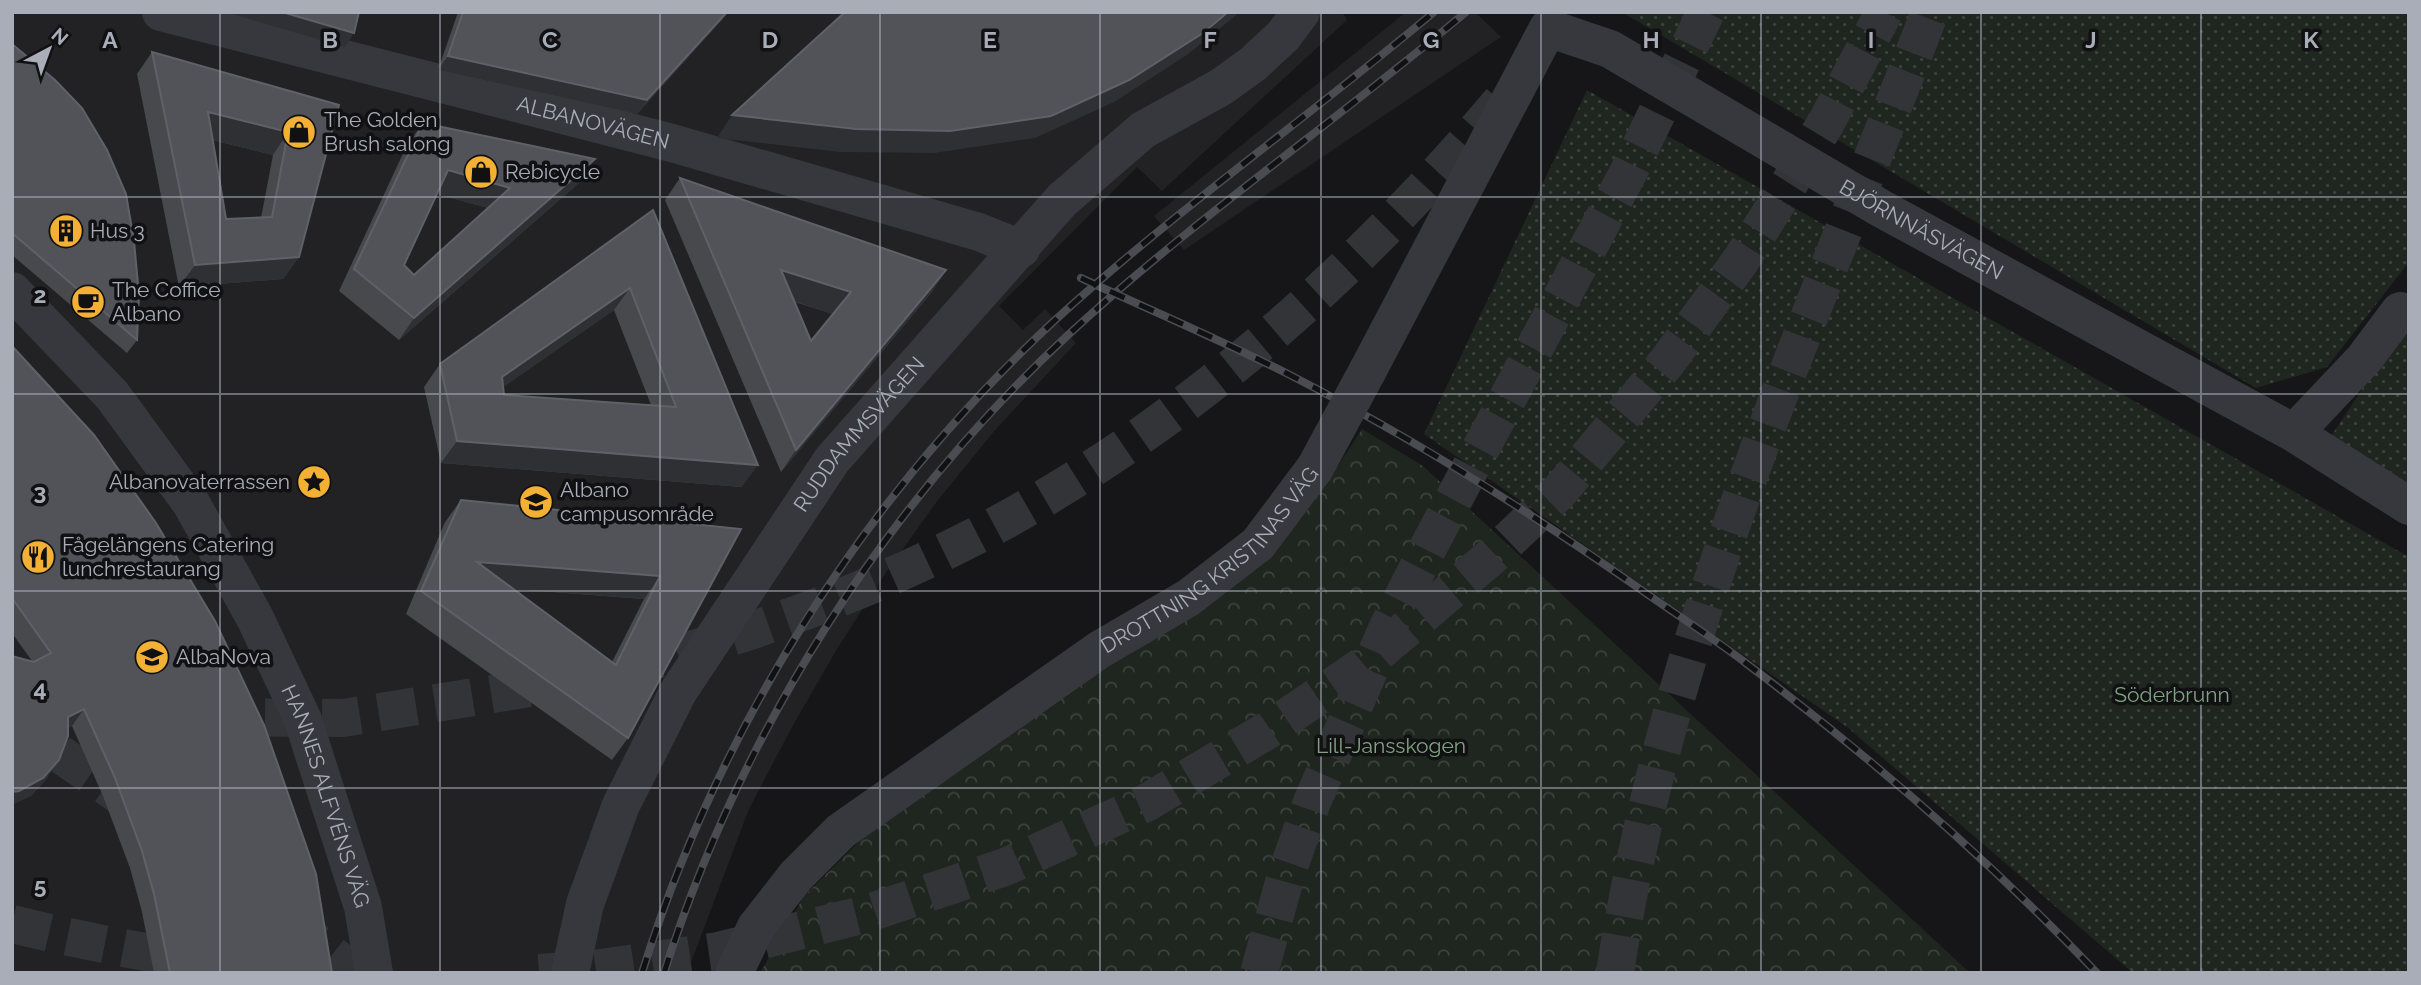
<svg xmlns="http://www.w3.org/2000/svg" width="2421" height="985" viewBox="0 0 2421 985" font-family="Raleway,sans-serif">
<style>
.built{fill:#222225}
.green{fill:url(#green-dots)}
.forest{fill:url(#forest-crowns)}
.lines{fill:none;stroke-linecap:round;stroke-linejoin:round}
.highway-tunnel{stroke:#333438;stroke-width:38;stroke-dasharray:38 19;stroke-linecap:butt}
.street{stroke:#37383d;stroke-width:38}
.rail-casing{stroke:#4a4c52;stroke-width:8}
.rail{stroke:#111113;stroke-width:5;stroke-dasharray:16;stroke-linecap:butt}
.street-bridge{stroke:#37383d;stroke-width:38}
.wall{fill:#47494d;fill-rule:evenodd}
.shaded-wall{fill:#2f3033}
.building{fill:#525359;stroke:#5f6168;stroke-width:2;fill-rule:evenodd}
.grid{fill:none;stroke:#a8adb8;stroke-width:2;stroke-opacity:0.55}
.labels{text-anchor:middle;stroke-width:7;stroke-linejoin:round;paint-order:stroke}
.poi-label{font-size:21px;fill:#a8adb8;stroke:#111113;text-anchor:start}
.street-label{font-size:21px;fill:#a8adb8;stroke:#111113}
.park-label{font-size:21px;fill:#7fa381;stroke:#111113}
.grid-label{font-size:23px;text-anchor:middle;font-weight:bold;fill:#a8adb8;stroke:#111113;stroke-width:7;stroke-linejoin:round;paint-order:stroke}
</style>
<defs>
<pattern id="green-dots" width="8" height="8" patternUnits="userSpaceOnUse" patternTransform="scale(1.75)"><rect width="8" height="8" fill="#1e261f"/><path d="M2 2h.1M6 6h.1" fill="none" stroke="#3c433d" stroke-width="1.8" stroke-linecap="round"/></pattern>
<pattern id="forest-crowns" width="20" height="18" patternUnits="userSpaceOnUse" patternTransform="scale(1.75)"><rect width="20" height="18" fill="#1e261f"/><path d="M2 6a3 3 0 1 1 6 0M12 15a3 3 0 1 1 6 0" fill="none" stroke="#3c433d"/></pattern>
</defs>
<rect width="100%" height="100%" fill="#161618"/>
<g class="built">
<path d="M 12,12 L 1342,12 L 1347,20 L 1162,191 L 1137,167 L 999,306 L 1023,330 L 1045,309 L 1076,343 L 996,429 L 938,500 L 885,574 L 837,649 L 792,727 L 749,809 L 687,973 L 12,973 Z"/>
<path d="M 1406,12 L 1475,12 L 1501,37 L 1184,250 L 1154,216 Z"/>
</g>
<g class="green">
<path d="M 1622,12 L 2409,12 L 2409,262 L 2327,367 L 2256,388 Z"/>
<path d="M 1587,90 L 2409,557 L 2409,973 L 2133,973 L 1847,727 L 1424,434 Z"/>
<path d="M 2409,318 L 2409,497 L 2328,441 Z"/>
</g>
<path class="forest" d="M 1362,429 L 1423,466 L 1970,973 L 760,973 L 804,896 L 865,836 L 1277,547 C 1309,510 1336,470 1362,429 Z"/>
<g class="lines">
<g class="highway-tunnel">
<path d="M 623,669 C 755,634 882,587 1002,522 C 1193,418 1364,265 1503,99"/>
<path d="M 208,717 L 343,718 L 568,682"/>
<path d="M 12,721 L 138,808"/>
<path d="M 287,920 L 355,973"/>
<path d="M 12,924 C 107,947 203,964 301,973"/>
<path d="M 539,973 L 594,969 L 718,951 L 866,914 L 1005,867 L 1146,803 L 1268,730 L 1361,667 L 1491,557 L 1559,492 L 1667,362 L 1741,260 L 1792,179 L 1827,121 L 1884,12"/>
<path d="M 1259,973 L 1286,875 L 1312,802 L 1388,627 L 1432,540 L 1628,173 L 1706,12"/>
<path d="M 1615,973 C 1665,638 1809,326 1930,12"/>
</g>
<g class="street">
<path id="s1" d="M 161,12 L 672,143 L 979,232 L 1021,249"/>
<path id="s2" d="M 12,291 L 112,395 L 191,503 L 255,618 L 303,720 L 363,907 L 374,973"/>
<path id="s3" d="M 1368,370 L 1548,28 L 1610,49 L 1882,209 L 2294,433 L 2409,506"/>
<path d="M 2294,433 L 2364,359 L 2400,311"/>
<path id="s4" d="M 570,973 L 585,904 L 621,805 L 678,692 L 832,460 L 1062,200 L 1143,130 L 1221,87 L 1253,64 L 1283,36 L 1301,12"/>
<path id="s5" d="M 734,973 L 756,927 L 796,876 L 841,831 L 1099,650 L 1188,598 L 1258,544 L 1315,468"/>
</g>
<g class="rail-casing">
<g id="rail">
<path d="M 1081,278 C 1150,310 1221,340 1290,375 C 1415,439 1535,515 1650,596 C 1683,619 1716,640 1747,664 C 1872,758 1989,860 2097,973"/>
<path d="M 642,973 C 719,727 864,497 1053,322 C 1174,211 1309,117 1434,12"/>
<path d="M 664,973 C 740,733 884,506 1068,335 C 1194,219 1335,122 1466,12"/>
</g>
</g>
<use href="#rail" class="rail"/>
<path class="street-bridge" d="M 1315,468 L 1368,370"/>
</g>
<g class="wall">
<path d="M 458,12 L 729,12 L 637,114 L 438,70 Z"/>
<path d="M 12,44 L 137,340 L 127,353 L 12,255 Z"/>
<path d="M 152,52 L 339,105 L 299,257 L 283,279 L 179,287 L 137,74 ZM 212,140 L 273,155 L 261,218 L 226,219 Z"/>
<path d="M 423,123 L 580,182 L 399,340 L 339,291 L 407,145 ZM 437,194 L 488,208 L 414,275 L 404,265 Z"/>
<path d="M 680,178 L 946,270 L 931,293 L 781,472 L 665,200 ZM 795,302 L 833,314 L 811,341 Z"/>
<path d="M 653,210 L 742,487 L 441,463 L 424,387 L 440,364 ZM 614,310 L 651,405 L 504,395 L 503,387 Z"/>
<path d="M 12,346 L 332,973 L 154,973 L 142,912 L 130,868 L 103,796 L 72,726 L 68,728 L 47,778 L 31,796 L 32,661 L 12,633 Z"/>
<path d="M 461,500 L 741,529 L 628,738 L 612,760 L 406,614 L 445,522 ZM 513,589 L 644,599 L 612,662 Z"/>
</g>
<g class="shaded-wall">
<path d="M 225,12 L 282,12 L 354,33 L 345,47 Z"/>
<path d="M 729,12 L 637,114 L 438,70 L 448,56 Z"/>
<path d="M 1228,12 L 1240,12 L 1187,55 L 1114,102 L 1035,138 L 934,153 L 840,152 L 717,138 L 732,115 Z"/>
<path d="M 208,112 L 288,132 L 273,155 L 192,135 Z"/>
<path d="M 595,159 L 580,182 L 399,340 L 414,318 Z"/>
<path d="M 448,170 L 510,188 L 495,210 L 432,193 Z"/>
<path d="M 299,257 L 283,279 L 179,287 L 195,265 Z"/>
<path d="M 781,270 L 851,292 L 836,315 L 766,292 Z"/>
<path d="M 946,270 L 931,293 L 781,472 L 796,450 Z"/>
<path d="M 630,288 L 614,310 L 486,399 L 502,377 Z"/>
<path d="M 457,441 L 758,465 L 742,487 L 441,463 Z"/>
<path d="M 477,562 L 660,576 L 644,599 L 462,585 Z"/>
<path d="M 84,709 L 72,726 L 56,734 L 68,717 Z"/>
<path d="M 59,760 L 47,778 L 31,796 L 12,805 L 12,792 Z"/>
</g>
<g class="building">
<path d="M 282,12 L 359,12 L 354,33 Z"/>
<path d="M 463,12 L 727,12 L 647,100 L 448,56 Z"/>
<path d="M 845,12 L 1228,12 L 1203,33 L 1129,80 L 1051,116 L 950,131 L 856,129 L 732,115 Z"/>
<path d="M 12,44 L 55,80 L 82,108 L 107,150 L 126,194 L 134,241 L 139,295 L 137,340 L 12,233 Z"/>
<path d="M 152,52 L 339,105 L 299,257 L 195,265 ZM 208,112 L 288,132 L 272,217 L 226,219 Z"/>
<path d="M 423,123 L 595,159 L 414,318 L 354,269 ZM 448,170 L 510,188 L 414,275 L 404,265 Z"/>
<path d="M 680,178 L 946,270 L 796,450 ZM 781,270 L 851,292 L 811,341 Z"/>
<path d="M 653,210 L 758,465 L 457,441 L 440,364 ZM 630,288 L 676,407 L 504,395 L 502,377 Z"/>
<path d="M 12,346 L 94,435 L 156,523 L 215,621 L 264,725 L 316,874 L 332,973 L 170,973 L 154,894 L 142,851 L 115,778 L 84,709 L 68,717 L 68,736 L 59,760 L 43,778 L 19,791 L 12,792 L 12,656 L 34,662 L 51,653 L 12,598 Z"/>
<path d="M 461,500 L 741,529 L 628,738 L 421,591 ZM 477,562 L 660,576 L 616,665 Z"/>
</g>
<path class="grid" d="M 220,12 L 220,973M 440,12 L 440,973M 660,12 L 660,973M 880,12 L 880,973M 1100,12 L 1100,973M 1321,12 L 1321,973M 1541,12 L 1541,973M 1761,12 L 1761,973M 1981,12 L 1981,973M 2201,12 L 2201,973M 12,197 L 2409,197M 12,394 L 2409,394M 12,591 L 2409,591M 12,788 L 2409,788"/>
<defs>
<g id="shop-disc" transform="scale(1.75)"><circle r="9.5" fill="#f2b134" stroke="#111113"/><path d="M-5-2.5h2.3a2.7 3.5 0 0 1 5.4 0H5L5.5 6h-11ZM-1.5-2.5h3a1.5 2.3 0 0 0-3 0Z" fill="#111"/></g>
<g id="building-disc" transform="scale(1.75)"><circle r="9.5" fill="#f2b134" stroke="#111113"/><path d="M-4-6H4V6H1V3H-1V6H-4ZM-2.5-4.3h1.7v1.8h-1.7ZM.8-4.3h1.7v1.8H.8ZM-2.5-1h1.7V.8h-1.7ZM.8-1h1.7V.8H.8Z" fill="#111"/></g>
<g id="cafe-disc" transform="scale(1.75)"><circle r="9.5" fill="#f2b134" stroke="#111113"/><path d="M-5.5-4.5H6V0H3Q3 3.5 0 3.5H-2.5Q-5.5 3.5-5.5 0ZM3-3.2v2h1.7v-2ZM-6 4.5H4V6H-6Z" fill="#111"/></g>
<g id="sight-disc" transform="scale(1.75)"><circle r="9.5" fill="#f2b134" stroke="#111113"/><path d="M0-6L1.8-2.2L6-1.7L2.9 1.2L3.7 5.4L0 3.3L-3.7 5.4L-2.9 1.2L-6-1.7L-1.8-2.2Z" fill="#111"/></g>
<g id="university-disc" transform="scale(1.75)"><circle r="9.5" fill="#f2b134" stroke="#111113"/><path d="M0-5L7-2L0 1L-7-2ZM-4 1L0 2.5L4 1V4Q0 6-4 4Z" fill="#111"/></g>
<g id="restaurant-disc" transform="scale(1.75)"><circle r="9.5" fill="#f2b134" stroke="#111113"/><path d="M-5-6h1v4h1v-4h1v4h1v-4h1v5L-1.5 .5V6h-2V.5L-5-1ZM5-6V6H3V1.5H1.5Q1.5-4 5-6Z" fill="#111"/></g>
</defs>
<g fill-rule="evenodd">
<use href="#shop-disc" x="299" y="132"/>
<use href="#shop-disc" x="481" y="172"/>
<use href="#building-disc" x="66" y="231"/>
<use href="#cafe-disc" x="88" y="302"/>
<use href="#sight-disc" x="314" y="482"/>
<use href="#university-disc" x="536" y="502"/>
<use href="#restaurant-disc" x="38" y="557"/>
<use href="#university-disc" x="152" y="657"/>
</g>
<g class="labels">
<g class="poi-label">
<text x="324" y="127">The Golden<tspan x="324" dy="24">Brush salong</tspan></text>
<text x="505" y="179">Rebicycle</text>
<text x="90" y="238">Hus 3</text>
<text x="112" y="297">The Coffice<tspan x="112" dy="24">Albano</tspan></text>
<text x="290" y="489" text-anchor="end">Albanovaterrassen</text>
<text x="560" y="497">Albano<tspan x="560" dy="24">campusområde</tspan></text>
<text x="62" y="552">Fågelängens Catering<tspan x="62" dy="24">lunchrestaurang</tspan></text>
<text x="176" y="664">AlbaNova</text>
</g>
<g class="street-label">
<text dy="7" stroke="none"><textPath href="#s1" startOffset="446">ALBANOVÄGEN</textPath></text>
<text dy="7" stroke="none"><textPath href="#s3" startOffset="812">BJÖRNNÄSVÄGEN</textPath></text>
<text dy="7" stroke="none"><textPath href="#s4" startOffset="618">RUDDAMMSVÄGEN</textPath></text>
<text dy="7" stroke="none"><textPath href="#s5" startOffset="639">DROTTNING KRISTINAS VÄG</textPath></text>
<text dy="7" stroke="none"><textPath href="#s2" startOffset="602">HANNES ALFVÉNS VÄG</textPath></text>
</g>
<g class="park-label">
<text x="2172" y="702">Söderbrunn</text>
<text x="1391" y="753">Lill-Jansskogen</text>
</g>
</g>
<g class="grid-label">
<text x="110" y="48">A</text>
<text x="330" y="48">B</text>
<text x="550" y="48">C</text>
<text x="770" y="48">D</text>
<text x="990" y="48">E</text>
<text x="1210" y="48">F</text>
<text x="1431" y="48">G</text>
<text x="1651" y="48">H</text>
<text x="1871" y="48">I</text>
<text x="2091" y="48">J</text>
<text x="2311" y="48">K</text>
<text x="40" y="303">2</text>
<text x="40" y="500">3</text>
<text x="40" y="697">4</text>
<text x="40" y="894">5</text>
</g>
<rect width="2421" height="985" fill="none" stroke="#a8adb8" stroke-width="28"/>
<g transform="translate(49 49) rotate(41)" stroke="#111113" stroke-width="5" paint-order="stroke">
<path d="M0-5L12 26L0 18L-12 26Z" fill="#a8adb8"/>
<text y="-10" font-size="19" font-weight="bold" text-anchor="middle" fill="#a8adb8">N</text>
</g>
</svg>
